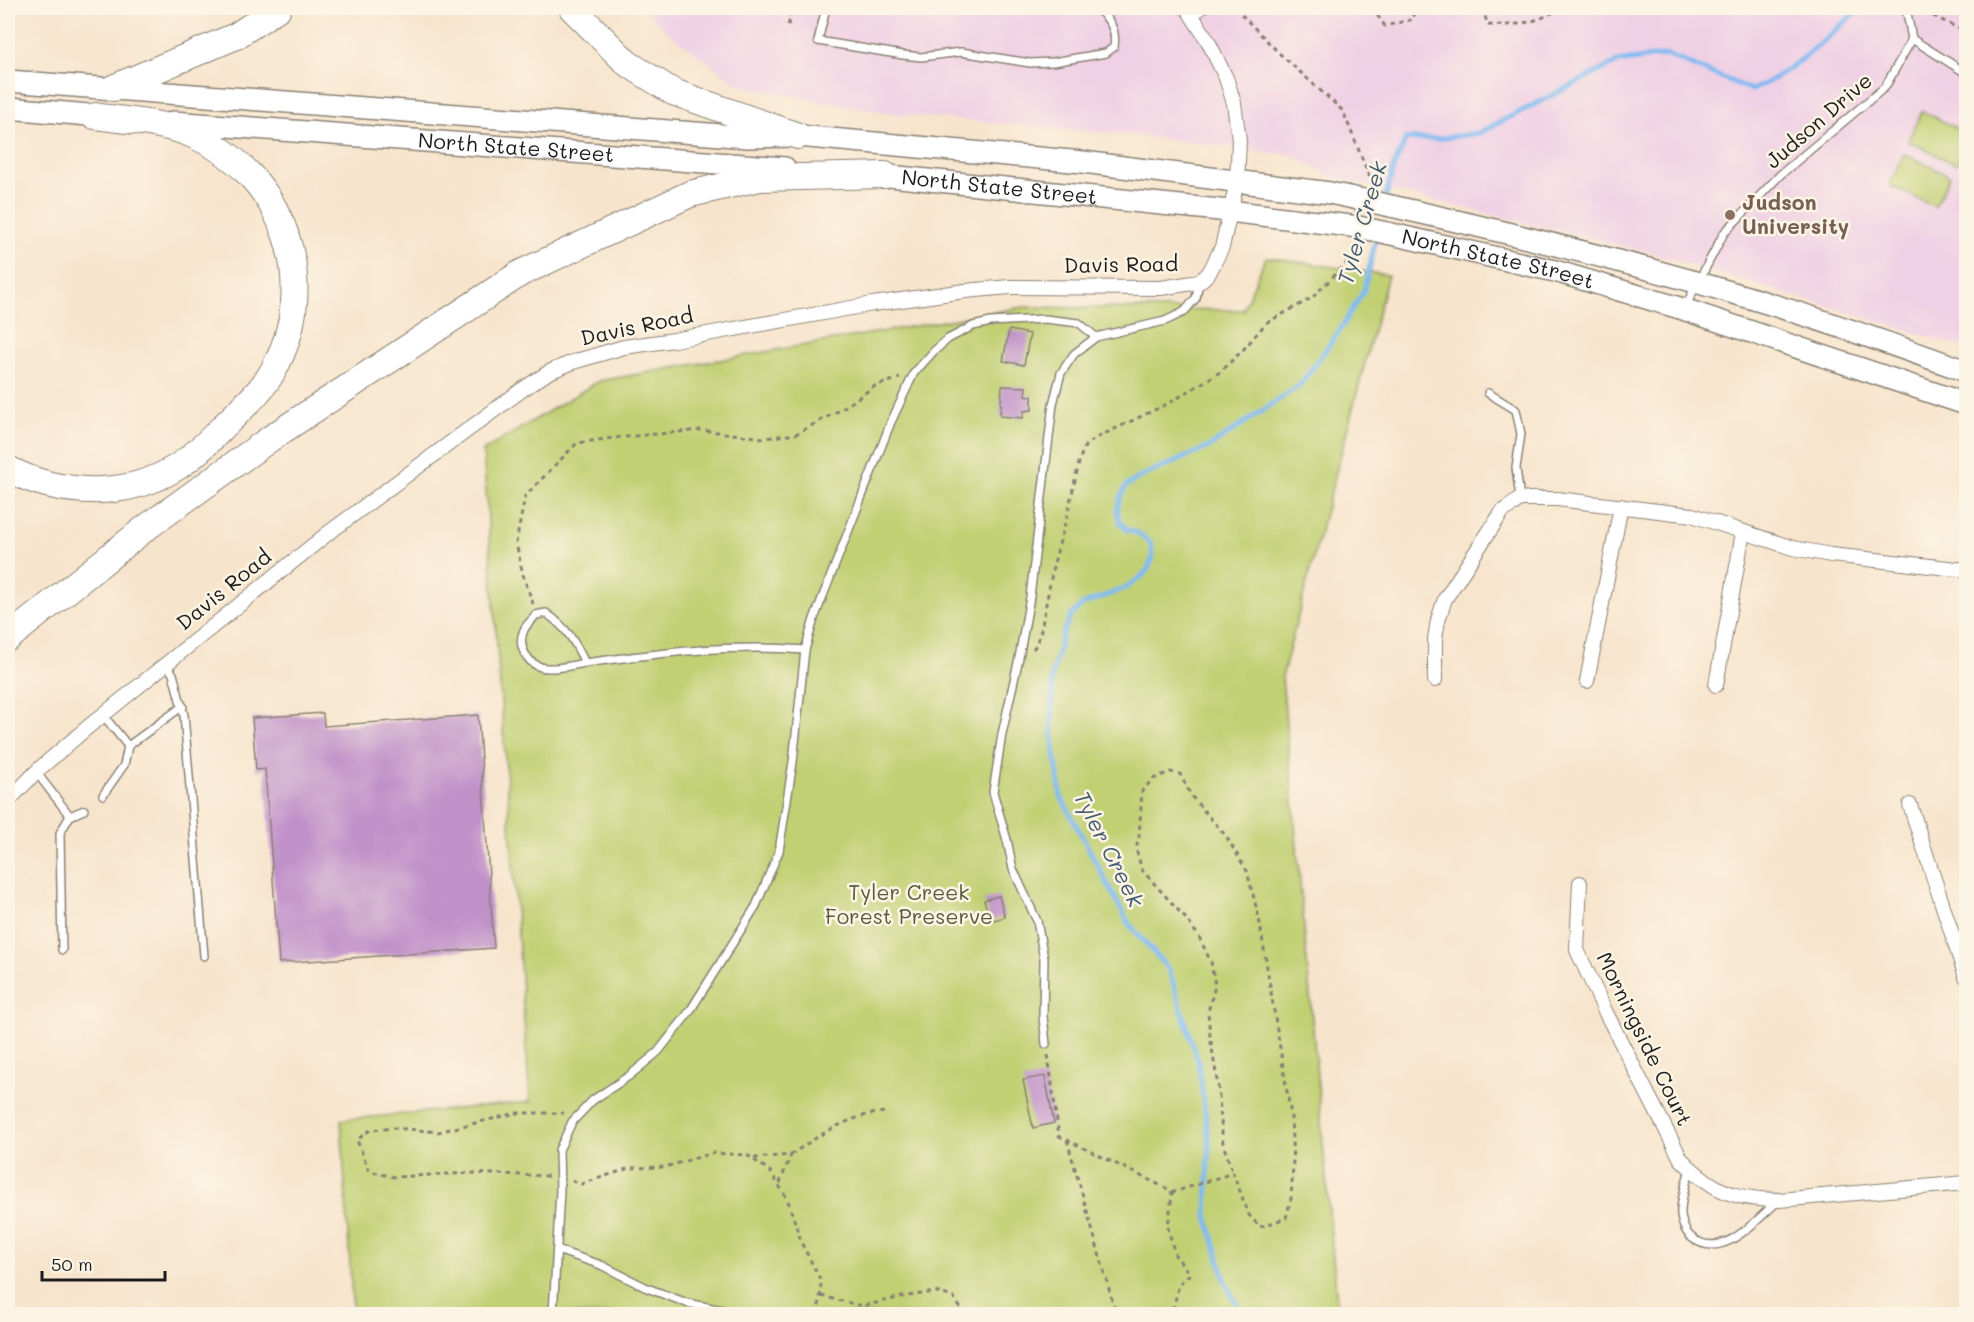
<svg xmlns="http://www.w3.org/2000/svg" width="1974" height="1322" viewBox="0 0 1974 1322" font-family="Mali,sans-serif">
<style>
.built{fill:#f0d0e4}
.industrial{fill:#cebed1}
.green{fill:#c1d073;stroke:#6e7648;stroke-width:1.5}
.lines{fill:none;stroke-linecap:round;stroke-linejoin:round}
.stream{stroke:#7ebaf1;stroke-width:5}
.building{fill:#c091c9}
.service-casing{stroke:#8a8074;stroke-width:10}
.minor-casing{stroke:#8a8074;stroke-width:16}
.primary-casing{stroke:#8a8074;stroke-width:24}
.motorway-casing{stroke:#8a8074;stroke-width:28}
.path{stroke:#8a8074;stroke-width:3;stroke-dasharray:4.5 4.5;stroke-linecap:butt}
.service{stroke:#fff;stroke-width:7}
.minor{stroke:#fff;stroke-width:14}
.primary{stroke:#fff;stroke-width:21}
.motorway{stroke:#fff;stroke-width:26}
.primary-bridge-casing{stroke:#8a8074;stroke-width:24;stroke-linecap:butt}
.primary-bridge{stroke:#fff;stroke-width:21}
.education-dot{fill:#8d6e63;stroke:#fcf5e5;stroke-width:2}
.labels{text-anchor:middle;stroke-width:5;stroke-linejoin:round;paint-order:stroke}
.street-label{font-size:21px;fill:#1c1c1c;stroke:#fcf5e5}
.education-label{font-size:21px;font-weight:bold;fill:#785e54;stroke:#fcf5e5;text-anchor:start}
.park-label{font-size:21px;fill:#565b3a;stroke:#fcf5e5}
.water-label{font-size:22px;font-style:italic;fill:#435b71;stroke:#fcf5e5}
</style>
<rect width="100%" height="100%" fill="#fcf5e5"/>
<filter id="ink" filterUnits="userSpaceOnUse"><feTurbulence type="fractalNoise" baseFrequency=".0167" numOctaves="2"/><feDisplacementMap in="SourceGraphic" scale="12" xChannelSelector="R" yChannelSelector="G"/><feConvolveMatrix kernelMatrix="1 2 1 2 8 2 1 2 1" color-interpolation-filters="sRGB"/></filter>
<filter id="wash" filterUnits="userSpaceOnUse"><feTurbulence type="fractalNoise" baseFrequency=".008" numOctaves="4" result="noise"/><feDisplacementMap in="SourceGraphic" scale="24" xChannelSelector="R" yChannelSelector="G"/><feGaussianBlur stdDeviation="1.35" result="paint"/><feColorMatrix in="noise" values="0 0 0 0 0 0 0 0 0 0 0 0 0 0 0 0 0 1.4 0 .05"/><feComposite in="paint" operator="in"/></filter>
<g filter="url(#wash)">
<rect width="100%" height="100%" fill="#f7e4cc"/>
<path class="built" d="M 644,8 L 1966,8 L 1966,348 L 1652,253 L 1334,177 L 1291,155 L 1141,136 L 886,113 L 741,86 L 668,33 Z"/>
<path class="industrial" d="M 8,1241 L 12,1314 L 8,1314 Z"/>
<g class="green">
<path d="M 1922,111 L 1966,133 L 1966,144 L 1956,165 L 1908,141 Z"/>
<path d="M 1904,154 L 1950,176 L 1935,207 L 1889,185 Z"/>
<path d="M 1266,257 L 1388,275 L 1282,677 L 1338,1314 L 353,1314 L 341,1120 L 530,1102 L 483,451 L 599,381 L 1024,307 L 1243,310 Z"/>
</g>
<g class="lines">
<g class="stream">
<path d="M 1385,199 L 1394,166 L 1406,139 L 1436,139 L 1479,133 L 1617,62 L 1667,55 L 1752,90 C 1794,71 1827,38 1860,8"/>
<path d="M 1242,1314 L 1226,1284 L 1207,1216 L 1209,1141 L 1198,1061 L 1169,970 L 1129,924 L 1061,797 L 1052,732 L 1052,675 L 1063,632 L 1071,616 L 1082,605 L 1125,588 L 1140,578 L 1148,569 L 1153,557 L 1151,544 L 1138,533 L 1127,530 L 1120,522 L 1117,511 L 1120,498 L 1126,486 L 1140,477 L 1209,447 L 1300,385 L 1340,330 L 1364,290 L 1377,235"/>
</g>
</g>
<g id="blocks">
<g class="building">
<path d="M 1009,330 L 1030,334 L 1024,365 L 1003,361 Z"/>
<path d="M 1002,386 L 1026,387 L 1025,395 L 1032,396 L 1032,410 L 1024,411 L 1023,418 L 1000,416 Z"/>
<path d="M 323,713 L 324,726 L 478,715 L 494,948 L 279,963 L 265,769 L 256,770 L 252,718 Z"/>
<path d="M 999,896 L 1005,917 L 990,921 L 984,900 Z"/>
<path d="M 1045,1076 L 1054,1123 L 1033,1128 L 1023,1080 Z"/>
</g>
</g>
</g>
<g filter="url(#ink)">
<use href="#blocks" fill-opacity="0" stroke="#8a8074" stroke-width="1.5"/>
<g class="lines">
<g class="service-casing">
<g id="service">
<path d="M 826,8 L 818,41 L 903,55 L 921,57 L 961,52 L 1030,63 L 1053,62 L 1106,53 L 1114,47 C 1117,29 1109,18 1096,8"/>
<path d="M 1194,17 L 1205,8"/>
<path d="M 1912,39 L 1966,73"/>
<path d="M 1685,307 L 1724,233 L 1780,175 L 1885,87 L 1912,39 L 1906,8"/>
<path d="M 1488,393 L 1516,410 L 1521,434 L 1516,468 L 1520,499"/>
<path d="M 585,663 C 573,665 559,669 547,668 C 529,667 516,647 524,630 C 526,625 533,619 536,615 L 546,613 C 567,628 574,640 585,663 C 658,653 732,644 805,650"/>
<path d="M 166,664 L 173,674 L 184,715 L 204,956"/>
<path d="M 128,746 L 183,706"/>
<path d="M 36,772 L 70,816 L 60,833 L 62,950"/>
<path d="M 103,795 L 124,765 L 128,746 L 103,715"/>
<path d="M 70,816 L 84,810"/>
<path d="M 1046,1044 L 1043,1017 L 1044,959 L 1037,921 L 1013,869 L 1007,840 L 993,792 L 1002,734 L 1019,658 L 1030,597 L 1053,404 L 1061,373 L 1074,354 L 1096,337 L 1165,321 L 1184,312 L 1196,298 L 1199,282"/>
<path d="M 1690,1168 C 1687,1181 1682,1195 1681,1209 C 1680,1219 1684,1231 1692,1238 C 1723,1261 1755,1221 1777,1202"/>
<path d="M 557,1250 L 601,1265 L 647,1288 L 687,1303 L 742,1314"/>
<path d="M 553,1314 L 560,1191 L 559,1150 L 572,1122 L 593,1100 L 629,1076 L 658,1052 L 690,1011 L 756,906 L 779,851 L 793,762 L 805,650 L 814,619 L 891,422 L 914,373 L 934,351 L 948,339 L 973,326 L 991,322 L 1045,319 L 1079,323 L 1096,337"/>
</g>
</g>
<g class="minor-casing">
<g id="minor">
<path d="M 1435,680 L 1435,639 L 1438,620 L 1445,599 L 1502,512 L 1520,499 L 1557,499 L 1692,515 L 1793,548 L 1831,555 L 1966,570"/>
<path d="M 1587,681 L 1621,506"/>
<path d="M 1716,685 L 1743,532"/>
<path d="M 8,801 L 39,769 L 88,727 L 327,534 L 523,389 L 549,372 L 573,362 L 624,347 L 674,340 L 873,304 L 965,291 L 1010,287 L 1161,288 L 1199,282 L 1209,273 L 1222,247 L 1237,182 L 1239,140 L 1234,103 L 1226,78 L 1208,41 L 1187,8"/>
<path d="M 1910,805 L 1966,977"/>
<path d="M 1580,883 L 1577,950 L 1606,1013 L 1681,1159 C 1714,1192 1733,1199 1779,1200 L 1966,1183"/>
</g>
</g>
<g class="primary-casing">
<g id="primary">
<path d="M 8,81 L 748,137 L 798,136 L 1083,162 L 1330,193 L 1363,200"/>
<path d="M 8,108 L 112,117"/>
<path id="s1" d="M 173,122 L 785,168"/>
<path id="s2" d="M 870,174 L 1229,211 L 1358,227"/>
<path d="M 1391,206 C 1511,233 1630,262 1747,297 C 1821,319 1894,345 1966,371"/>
<path id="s3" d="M 1387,233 L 1555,271 L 1683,309 L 1966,404"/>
</g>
</g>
<g class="motorway-casing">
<g id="motorway">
<path d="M 572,8 L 627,63 L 673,92 L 798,136"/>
<path d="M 113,88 L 236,36 L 278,8"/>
<path d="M 8,469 C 60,496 127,499 177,467 C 195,456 210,440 225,425 C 242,408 261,392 273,371 C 322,283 284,174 193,135 C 163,122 127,121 95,116"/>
<path d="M 8,638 L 143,530 L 271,438 L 521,273 L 690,194 L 759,178 L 885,175"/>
</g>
</g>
<g class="path">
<path d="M 1235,8 L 1279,53 L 1343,111 L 1372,183"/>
<path d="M 1372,8 L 1385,26 L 1414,19 L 1412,8"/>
<path d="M 1482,8 L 1488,25 C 1515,26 1538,23 1560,8"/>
<path d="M 1578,8 L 1602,11 L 1624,8"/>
<path d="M 1917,8 L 1966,32"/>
<path d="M 788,25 L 794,8"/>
<path d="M 533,604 L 523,575 L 516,543 L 525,496 L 577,443 L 613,438 L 701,430 L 764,438 L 796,434 L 840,410 L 875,386 L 900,378"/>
<path d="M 1033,649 L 1036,645 L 1041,630 L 1054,563 L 1067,516 L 1080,458 L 1085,446 L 1096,438 L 1171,402 L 1220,372 L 1243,350 L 1266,323 L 1312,298 L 1360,249 L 1361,245"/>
<path d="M 1048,1055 L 1059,1136 L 1174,1192 L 1233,1173 L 1249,1215 L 1260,1227 L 1286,1218 L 1291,1199 L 1293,1165 L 1291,1116 L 1259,918 L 1247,871 L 1226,836 L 1192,797 L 1180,774 L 1170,772 L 1153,779 L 1142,791 L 1139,837 L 1136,849 L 1142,870 L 1187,920 L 1199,937 L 1211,962 L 1215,986 L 1208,1012 L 1210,1036 L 1218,1086 L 1223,1144 L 1233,1173"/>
<path d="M 1067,1140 L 1116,1314"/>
<path d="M 791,1155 C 818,1135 852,1114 886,1112"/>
<path d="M 754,1158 L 791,1155 L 779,1185"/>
<path d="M 548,1176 L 470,1173 L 394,1177 L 369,1171 L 357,1140 L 370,1130 L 396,1128 L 438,1132 L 517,1113 L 564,1113"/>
<path d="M 572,1181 L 581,1184 L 630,1168 L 665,1167 L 713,1153 L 747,1155 L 770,1171 L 787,1198 L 802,1244 L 821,1281 L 820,1302 L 816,1314"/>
<path d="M 1171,1191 L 1172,1194 L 1168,1228 L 1175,1255 L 1190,1274 L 1179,1284 L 1172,1314"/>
<path d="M 821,1296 L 862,1306 L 907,1296 L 936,1292 L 953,1297 L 964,1313"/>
</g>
<use href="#service" class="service"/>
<use href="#minor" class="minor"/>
<use href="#primary" class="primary"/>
<use href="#motorway" class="motorway"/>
<g class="primary-bridge-casing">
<g id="primary-bridge">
<path d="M 1363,200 L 1391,206"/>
<path d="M 1358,227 L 1387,233"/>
</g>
</g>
<use href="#primary-bridge" class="primary-bridge"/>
</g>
</g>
<circle class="education-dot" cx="1730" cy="215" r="6"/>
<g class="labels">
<g class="street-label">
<text transform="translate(1819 121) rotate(-41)" y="7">Judson Drive</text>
<text dy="7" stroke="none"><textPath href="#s1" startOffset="344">North State Street</textPath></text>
<text dy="7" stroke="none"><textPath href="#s2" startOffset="130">North State Street</textPath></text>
<text dy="7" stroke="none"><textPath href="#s3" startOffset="114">North State Street</textPath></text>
<text transform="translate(1121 265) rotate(-1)" y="7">Davis Road</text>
<text transform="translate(637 327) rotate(-12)" y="7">Davis Road</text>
<text transform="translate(224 590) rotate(-39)" y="7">Davis Road</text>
<text transform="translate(1644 1039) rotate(64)" y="7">Morningside Court</text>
</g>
<g class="education-label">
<text x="1742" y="210">Judson<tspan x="1742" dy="24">University</tspan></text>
</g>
<g class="park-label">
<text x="909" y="900">Tyler Creek<tspan x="909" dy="24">Forest Preserve</tspan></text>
</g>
<g class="water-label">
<text transform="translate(1362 223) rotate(-74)" y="8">Tyler Creek</text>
<text transform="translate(1109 849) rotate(63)" y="8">Tyler Creek</text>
</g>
</g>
<rect width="1974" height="1322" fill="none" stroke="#fcf5e5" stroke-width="30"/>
<path d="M42 1271v9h123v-9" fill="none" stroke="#1c1c1c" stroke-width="3"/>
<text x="51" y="1271" font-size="18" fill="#1c1c1c" stroke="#fcf5e5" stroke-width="4.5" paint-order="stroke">50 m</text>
</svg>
